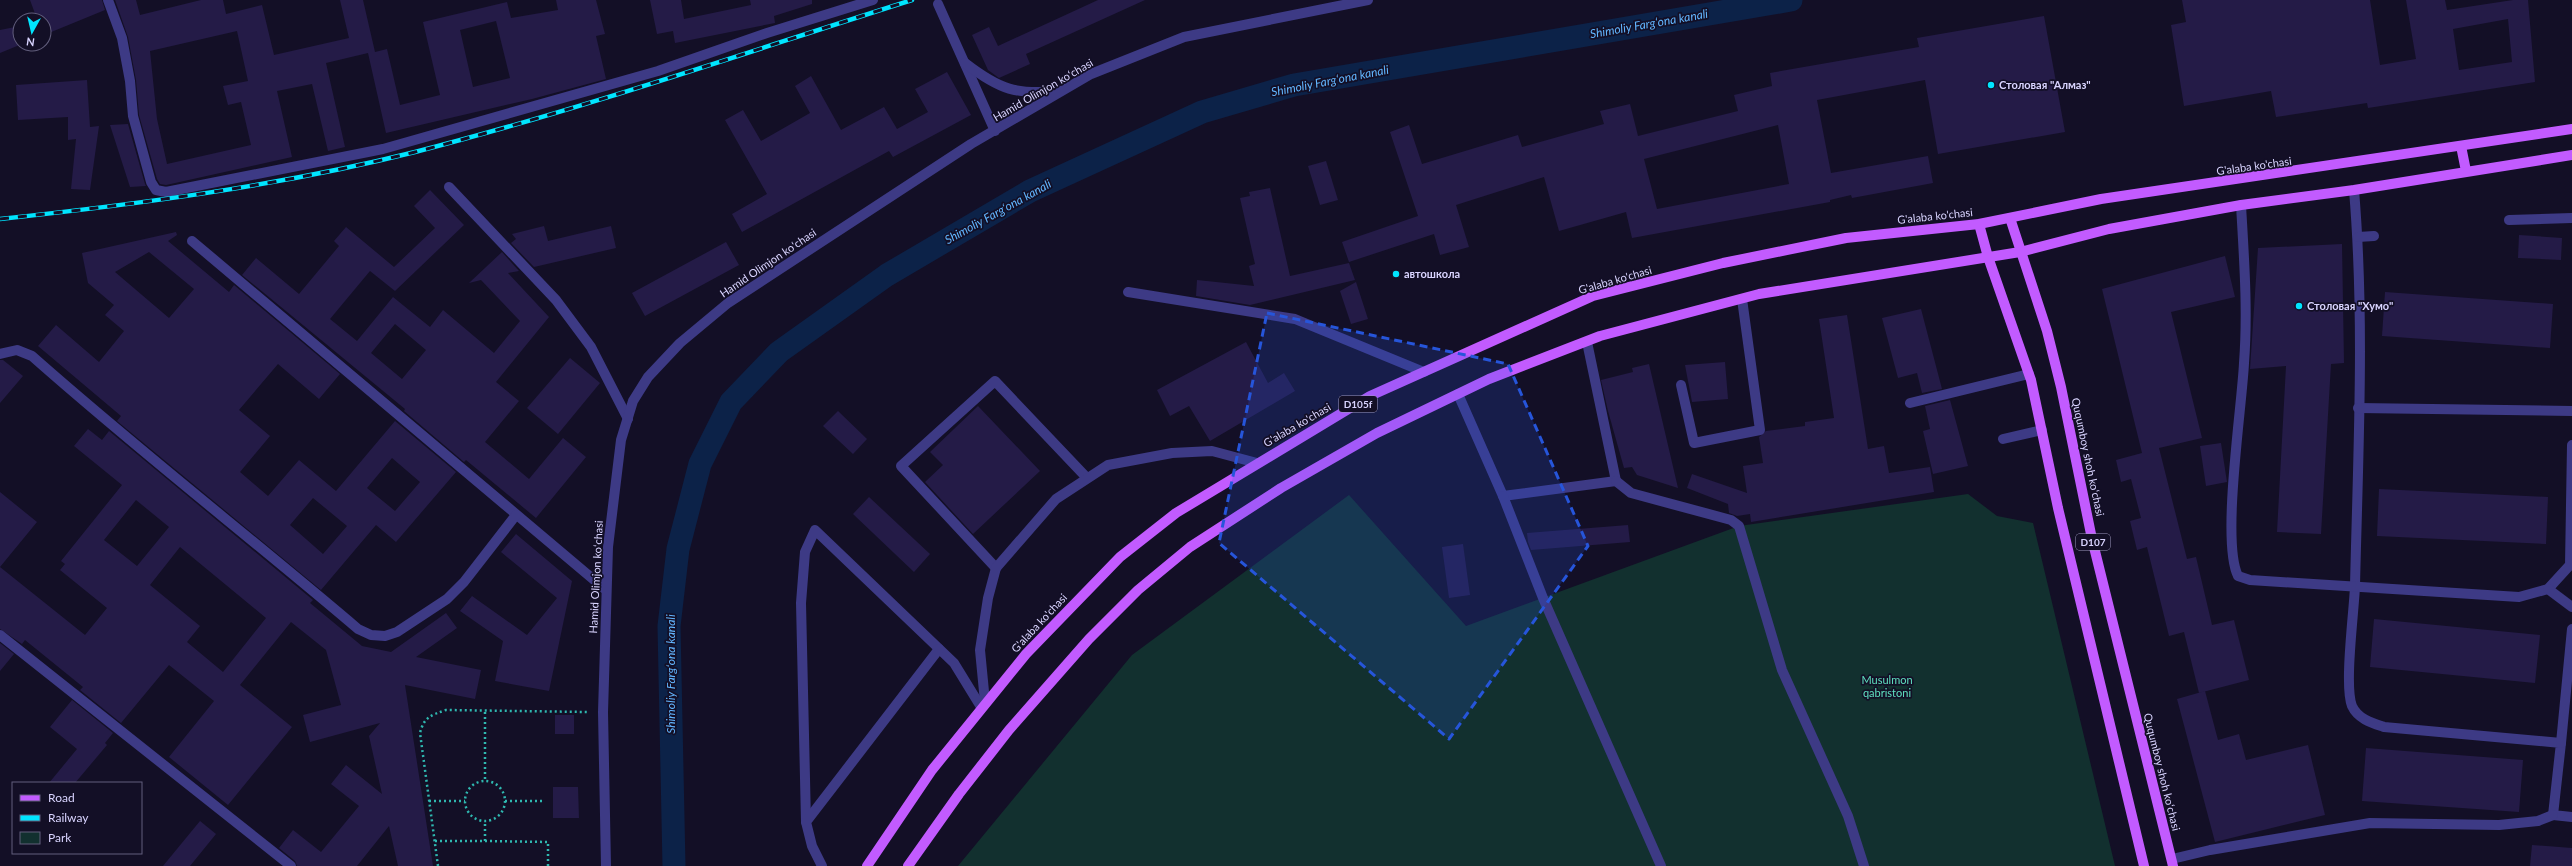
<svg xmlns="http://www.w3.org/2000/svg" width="2572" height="866" viewBox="0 0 2572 866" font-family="Lato,sans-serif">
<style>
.green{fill:#12302f}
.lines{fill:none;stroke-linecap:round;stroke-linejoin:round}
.canal{stroke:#0c2248;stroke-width:23}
.building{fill:#241b47;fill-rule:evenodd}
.path{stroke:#2fb8b0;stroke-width:2.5;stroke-dasharray:2 3;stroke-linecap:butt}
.minor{stroke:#3d3a85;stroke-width:10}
.major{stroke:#c25bff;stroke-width:10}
.rail-casing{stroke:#00e5ff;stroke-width:4.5}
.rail{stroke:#130f26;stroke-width:3;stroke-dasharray:9;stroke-linecap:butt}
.marked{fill:#2655da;fill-opacity:0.2;stroke:#2655da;stroke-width:3;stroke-dasharray:8 5;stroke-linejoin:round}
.poi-dot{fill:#00e5ff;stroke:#130f26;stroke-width:1.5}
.labels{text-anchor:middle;stroke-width:3.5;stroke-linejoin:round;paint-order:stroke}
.shield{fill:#130f26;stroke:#9e99be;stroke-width:1}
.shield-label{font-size:10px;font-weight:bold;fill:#d9d4ff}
.poi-label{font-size:11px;font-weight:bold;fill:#d9d4ff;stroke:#130f26;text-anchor:start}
.street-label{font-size:11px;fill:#d9d4ff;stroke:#130f26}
.park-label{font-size:11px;fill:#5fe0c0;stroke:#130f26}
.water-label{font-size:12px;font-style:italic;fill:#62b6ff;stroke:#130f26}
</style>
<rect width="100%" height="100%" fill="#130f26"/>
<path class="green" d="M 1968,494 L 1997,516 L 2033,523 L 2115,866 L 958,866 L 1132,655 L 1349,495 L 1466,626 L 1739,526 Z"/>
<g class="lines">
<path class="canal" d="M 674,866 L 669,626 L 678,549 L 700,464 L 731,402 L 779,352 L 887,275 L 1030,191 L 1202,112 L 1294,85 L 1791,0"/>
</g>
<g class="building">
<path d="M 30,0 L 102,0 L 105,10 L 44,35 L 44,20 L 36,20 L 37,19 Z"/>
<path d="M 115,0 L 136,0 L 140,15 L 201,0 L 223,0 L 226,14 L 262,5 L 274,55 L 349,38 L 340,0 L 363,0 L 375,52 L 387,49 L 400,105 L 440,95 L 423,22 L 507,2 L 511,18 L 558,10 L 556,0 L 596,0 L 605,34 L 596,36 L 606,79 L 532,99 L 386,133 L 368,53 L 326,63 L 345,147 L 328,151 L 312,84 L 277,91 L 292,157 L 166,185 L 160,184 L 157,179 L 139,115 L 136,80 L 128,37 ZM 496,21 L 510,78 L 473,87 L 460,30 ZM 237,31 L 248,81 L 223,86 L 228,105 L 241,102 L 251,145 L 167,164 L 157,119 L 150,51 Z"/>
<path d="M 650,0 L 681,0 L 684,19 L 751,5 L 750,0 L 812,0 L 812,4 L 774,16 L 775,23 L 675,43 L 673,31 L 657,34 Z"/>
<path d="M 1098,0 L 1145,0 L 1026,54 L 1030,64 L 999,78 L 988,70 L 972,35 L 989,27 L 998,46 Z"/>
<path d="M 2182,0 L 2370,0 L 2380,65 L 2416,59 L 2406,0 L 2445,0 L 2447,10 L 2513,0 L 2528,0 L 2535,82 L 2368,108 L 2367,103 L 2276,117 L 2271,91 L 2184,106 L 2171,25 L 2186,22 ZM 2508,19 L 2512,62 L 2459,70 L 2453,29 Z"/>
<path d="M 2044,16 L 2065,132 L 1938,154 L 1925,80 L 1817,100 L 1831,173 L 1928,156 L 1933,183 L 1852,198 L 1851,195 L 1830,200 L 1830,202 L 1632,238 L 1626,212 L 1559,231 L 1544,177 L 1456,205 L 1469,247 L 1440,255 L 1434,234 L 1349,262 L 1342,242 L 1418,216 L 1390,132 L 1409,125 L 1422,164 L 1518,135 L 1522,147 L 1604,124 L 1600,111 L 1630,104 L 1638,136 L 1738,111 L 1734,95 L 1772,86 L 1770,73 L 1919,47 L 1917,38 ZM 1778,125 L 1789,184 L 1657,209 L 1644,159 Z"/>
<path d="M 20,26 L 20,44 L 22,44 L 0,53 L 0,30 Z"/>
<path d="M 947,72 L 971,115 L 893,157 L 889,151 L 742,232 L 732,214 L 767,194 L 725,120 L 743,110 L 761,141 L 810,113 L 795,86 L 811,76 L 841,130 L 884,107 L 897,129 L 928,112 L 915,89 Z"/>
<path d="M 87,80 L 90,127 L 99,126 L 90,190 L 71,189 L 76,139 L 68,140 L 68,117 L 18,120 L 16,85 Z"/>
<path d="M 128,124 L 145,184 L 146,186 L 130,187 L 110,125 Z"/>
<path d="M 1326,161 L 1338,200 L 1320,205 L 1308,166 Z"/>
<path d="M 1270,188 L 1290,276 L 1349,263 L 1355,280 L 1250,305 L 1196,296 L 1197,280 L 1254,286 L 1249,266 L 1255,264 L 1240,198 L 1250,196 L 1249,192 Z"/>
<path d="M 430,190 L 464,225 L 395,291 L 370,271 L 330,319 L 357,341 L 393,297 L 430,327 L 443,310 L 494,353 L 520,321 L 481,280 L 469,283 L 502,252 L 519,271 L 508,273 L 549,317 L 496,382 L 519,401 L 485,442 L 529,479 L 563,438 L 586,457 L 536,518 L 466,460 L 464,462 L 404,411 L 405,409 L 242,275 L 256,258 L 299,294 L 339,246 L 334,241 L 346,227 L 394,267 L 435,228 L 414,206 ZM 395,324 L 426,350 L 402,379 L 371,353 Z"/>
<path d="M 544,226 L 548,241 L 611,226 L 616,248 L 534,267 L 511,243 L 516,239 L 512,234 Z"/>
<path d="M 176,232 L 177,235 L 168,241 L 229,292 L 234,285 L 340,374 L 319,399 L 278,364 L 239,410 L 270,436 L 240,472 L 268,496 L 299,460 L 336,491 L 395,421 L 456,472 L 396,542 L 376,525 L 321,590 L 117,421 L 121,416 L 38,346 L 56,325 L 99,362 L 124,331 L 105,315 L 114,305 L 88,283 L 82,253 ZM 149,252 L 194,289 L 169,318 L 115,272 ZM 392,458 L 420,482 L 395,511 L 367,488 ZM 313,498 L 347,526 L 323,554 L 290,525 Z"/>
<path d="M 2519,235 L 2562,238 L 2561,260 L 2518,258 Z"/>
<path d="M 726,242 L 739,265 L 645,316 L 632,293 Z"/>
<path d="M 2342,244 L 2344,363 L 2331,364 L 2321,534 L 2277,532 L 2286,366 L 2250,369 L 2258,248 Z"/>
<path d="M 2225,256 L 2235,297 L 2171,312 L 2202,438 L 2159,448 L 2187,559 L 2196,557 L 2212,625 L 2234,620 L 2249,680 L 2199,693 L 2184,632 L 2169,636 L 2147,547 L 2137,550 L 2130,521 L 2141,518 L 2131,479 L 2121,482 L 2116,460 L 2142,453 L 2102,289 Z"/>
<path d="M 1356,282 L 1368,319 L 1351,324 L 1340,291 Z"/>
<path d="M 2385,292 L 2553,304 L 2550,348 L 2382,336 Z"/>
<path d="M 1921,309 L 1942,389 L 1922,393 L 1917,373 L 1898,378 L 1882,318 Z"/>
<path d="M 1847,315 L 1868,449 L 1884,446 L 1889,473 L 1930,467 L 1934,492 L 1751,522 L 1750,514 L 1737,516 L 1729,513 L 1728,504 L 1687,488 L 1692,474 L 1747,493 L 1743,466 L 1763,463 L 1759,437 L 1766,431 L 1805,426 L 1805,422 L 1834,418 L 1819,319 Z"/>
<path d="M 1246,342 L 1268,383 L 1284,373 L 1295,391 L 1210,441 L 1189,406 L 1170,416 L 1157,390 Z"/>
<path d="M 570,358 L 600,383 L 558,434 L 527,408 Z"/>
<path d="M 0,360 L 3,360 L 23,376 L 0,403 Z"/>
<path d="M 1725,362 L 1728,399 L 1692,402 L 1685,365 Z"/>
<path d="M 1649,364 L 1678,488 L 1637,475 L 1632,467 L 1624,468 L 1608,411 L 1601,380 L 1633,372 L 1632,368 Z"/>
<path d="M 1950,400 L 1968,466 L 1933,474 L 1923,431 L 1930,429 L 1925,406 Z"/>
<path d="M 978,406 L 1040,471 L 973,534 L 925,482 L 943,465 L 930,452 Z"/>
<path d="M 838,411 L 867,439 L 853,454 L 823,426 Z"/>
<path d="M 88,429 L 102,440 L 109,431 L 313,600 L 310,603 L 362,646 L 391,652 L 446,613 L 457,628 L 416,657 L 481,670 L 475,699 L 405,685 L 433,866 L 398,866 L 389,826 L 357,866 L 297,866 L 295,861 L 279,848 L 293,830 L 321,852 L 359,806 L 331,784 L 346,765 L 382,794 L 369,736 L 380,723 L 310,742 L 303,715 L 341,705 L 326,650 L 291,622 L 240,685 L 292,727 L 228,805 L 169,757 L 214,701 L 169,665 L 121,723 L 80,690 L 83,687 L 25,640 L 22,644 L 0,629 L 0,492 L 37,522 L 0,567 L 85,635 L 107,608 L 60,570 L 65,564 L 61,561 L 122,485 L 74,446 ZM 136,500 L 169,527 L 137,566 L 104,540 ZM 180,547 L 266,618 L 223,672 L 187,642 L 200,626 L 150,585 Z"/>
<path d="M 2221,443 L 2227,482 L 2206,486 L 2200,446 Z"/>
<path d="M 2379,489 L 2548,497 L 2546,544 L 2377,536 Z"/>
<path d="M 869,497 L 930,554 L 914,572 L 853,514 Z"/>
<path d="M 1628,525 L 1630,542 L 1531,550 L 1528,542 L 1527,533 Z"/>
<path d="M 516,534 L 572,581 L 549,691 L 495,681 L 503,641 L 460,611 L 472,596 L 527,635 L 557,598 L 501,552 Z"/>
<path d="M 1463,544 L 1470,595 L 1449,598 L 1442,547 Z"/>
<path d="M 2374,619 L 2540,635 L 2535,683 L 2370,667 Z"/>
<path d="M 0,643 L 14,654 L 0,671 Z"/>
<path d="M 2205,691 L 2218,740 L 2239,734 L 2246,760 L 2308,745 L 2325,815 L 2215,842 L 2177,699 Z"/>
<path d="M 72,700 L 113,733 L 105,743 L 107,745 L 75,783 L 49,783 L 77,749 L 50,727 Z"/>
<rect x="555" y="715" width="19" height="19"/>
<path d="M 2366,748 L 2523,760 L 2519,812 L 2362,801 Z"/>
<path d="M 553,787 L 578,787 L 579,818 L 553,818 Z"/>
<path d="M 200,821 L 216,834 L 190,866 L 163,866 Z"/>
<path d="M 2532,845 L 2572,848 L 2572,866 L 2530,866 Z"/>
</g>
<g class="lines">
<g class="path">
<path d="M 485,712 L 485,781"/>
<circle cx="485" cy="801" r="20"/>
<path d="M 429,801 L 465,801"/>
<path d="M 505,801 L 542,801"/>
<path d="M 435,841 L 485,841 L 485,821"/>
<path d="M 485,841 L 548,842 L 548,866"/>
<path d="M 438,866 L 420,733 C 424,717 431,715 446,710 L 588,712"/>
</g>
<g class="minor">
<path d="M 108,0 L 122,38 L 130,81 L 133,116 L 151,182 L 156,190 L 166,192 L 383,149 L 658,71 L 767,33 L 873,0"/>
<path d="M 938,4 L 995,131"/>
<path d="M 965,63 C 1000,90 1016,95 1060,91"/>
<path d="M 449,187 L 556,300 L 591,347 L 628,419"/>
<path d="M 2354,190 C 2365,322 2358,454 2355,586 C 2354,612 2344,686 2352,706 C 2358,719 2372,723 2384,727 L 2561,743 L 2553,815 L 2572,817"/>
<path d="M 2241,205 C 2244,258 2248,310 2244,363 C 2242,407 2221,542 2238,576 L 2250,580 L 2519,597 L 2548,589 L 2570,565 L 2572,445"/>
<path d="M 2509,220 L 2572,218"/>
<path d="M 2358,237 L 2374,236"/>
<path d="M 192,241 L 606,590"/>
<path d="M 1128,292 L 1295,319 L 1424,372"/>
<path d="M 0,354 L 17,350 L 32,356 C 138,450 250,537 358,629 L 371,635 L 385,636 L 397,632 L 447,599 L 464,582 L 516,515"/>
<path d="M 1681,385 L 1694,443 L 1760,430 L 1742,299"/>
<path d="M 1458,394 L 1503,496 L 1616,481 L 1587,342"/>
<path d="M 1910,403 L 2029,374"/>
<path d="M 2358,408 L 2572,411"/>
<path d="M 2003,439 L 2042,430"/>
<path d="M 1616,481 L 1631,493 L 1731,520 L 1739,526 L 1782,670 L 1848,816 L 1864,866"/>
<path d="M 1503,496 L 1543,598 L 1661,866"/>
<path d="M 996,568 L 901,466 L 995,381 L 1087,478"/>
<path d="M 2548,589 L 2572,607"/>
<path d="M 0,635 L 291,866"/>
<path d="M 985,702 L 980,650 L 988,598 L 996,568 L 1056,499 L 1108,465 L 1172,453 L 1212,451 L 1257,463"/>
<path d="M 2561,743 L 2572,629"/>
<path d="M 806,822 L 801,603 L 805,552 L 815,530 L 954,663 L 981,707"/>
<path d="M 2172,859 L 2210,850 L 2370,823 L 2499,825 L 2538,821 L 2553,815"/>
<path d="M 606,866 L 603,712 L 608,547 L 621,440 L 633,401 L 648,377 L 680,343 L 728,303 L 971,144 L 1091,74 L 1184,37 L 1368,0"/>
<path d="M 822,866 L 812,846 L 806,822 L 939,649"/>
</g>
<g class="major">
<path d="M 2461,146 L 2466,171"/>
<path d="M 2010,218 L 2047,331 L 2061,387 L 2092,539 L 2173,866"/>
<path d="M 1979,224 L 1988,257 L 2031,380 L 2058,508 L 2144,866"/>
<path d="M 867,866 L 932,770 L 1026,654 L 1120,557 L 1176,513 L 1370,396 L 1593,296 L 1723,263 L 1846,238 L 1979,224 L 2101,199 L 2572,129"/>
<path d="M 908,866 L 959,794 L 1009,730 L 1089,639 L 1138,590 L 1190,547 L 1281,488 L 1377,433 L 1489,379 L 1600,336 L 1759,294 L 2020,252 L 2109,229 L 2241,205 L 2354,190 L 2572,155"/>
</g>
<g class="rail-casing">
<path id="rail" d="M 0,219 C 139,204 279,186 415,152 C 583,109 747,52 912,0"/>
</g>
<use href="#rail" class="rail"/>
</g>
<path class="marked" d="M 1267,313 L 1508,364 L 1588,546 L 1449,739 L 1219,543 Z"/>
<g class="poi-dot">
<circle cx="1991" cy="85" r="4"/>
<circle cx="1396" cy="274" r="4"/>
<circle cx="2299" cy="306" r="4"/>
</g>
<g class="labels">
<g class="shield">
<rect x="1339" y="396" width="38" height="16" rx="3"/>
<rect x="2076" y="534" width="34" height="16" rx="3"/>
</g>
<g class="shield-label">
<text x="1358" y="408">D105f</text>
<text x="2093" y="546">D107</text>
</g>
<g class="poi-label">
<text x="1999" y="89">Столовая "Алмаз"</text>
<text x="1404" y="278">автошкола</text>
<text x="2307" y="310">Столовая "Хумо"</text>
</g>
<g class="street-label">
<text transform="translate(1043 90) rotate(-30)" y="4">Hamid Olimjon koʻchasi</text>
<text transform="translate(2254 166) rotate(-8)" y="4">G'alaba ko'chasi</text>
<text transform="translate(1935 216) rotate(-6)" y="4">G'alaba ko'chasi</text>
<text transform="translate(768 263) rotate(-34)" y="4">Hamid Olimjon koʻchasi</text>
<text transform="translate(1615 280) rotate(-16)" y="4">G'alaba ko'chasi</text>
<text transform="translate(1297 425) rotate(-30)" y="4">G'alaba ko'chasi</text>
<text transform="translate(2088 457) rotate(78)" y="4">Ququmboy shoh koʻchasi</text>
<text transform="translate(596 577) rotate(-87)" y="4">Hamid Olimjon koʻchasi</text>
<text transform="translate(1039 623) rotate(-47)" y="4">G'alaba ko'chasi</text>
<text transform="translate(2162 772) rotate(76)" y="4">Ququmboy shoh koʻchasi</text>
</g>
<g class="park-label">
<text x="1887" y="684">Musulmon<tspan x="1887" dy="13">qabristoni</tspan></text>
</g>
<g class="water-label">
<text transform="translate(1649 24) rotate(-10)" y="4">Shimoliy Fargʻona kanali</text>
<text transform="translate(1330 81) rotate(-11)" y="4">Shimoliy Fargʻona kanali</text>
<text transform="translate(998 212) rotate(-29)" y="4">Shimoliy Fargʻona kanali</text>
<text transform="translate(671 674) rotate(-90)" y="4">Shimoliy Fargʻona kanali</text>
</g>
</g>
<rect x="12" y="782" width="130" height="72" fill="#130f26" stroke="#625e7d"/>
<rect x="20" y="795" width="20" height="6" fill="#c25bff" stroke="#625e7d"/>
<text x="48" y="802" font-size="12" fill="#d9d4ff">Road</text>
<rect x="20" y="815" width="20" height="6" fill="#00e5ff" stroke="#625e7d"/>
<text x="48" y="822" font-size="12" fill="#d9d4ff">Railway</text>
<rect x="20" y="832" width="20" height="12" fill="#12302f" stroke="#625e7d"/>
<text x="48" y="842" font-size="12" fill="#d9d4ff">Park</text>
<g transform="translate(32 32) rotate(188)"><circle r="19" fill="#130f26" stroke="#625e7d"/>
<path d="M0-3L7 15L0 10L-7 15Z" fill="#00e5ff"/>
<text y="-6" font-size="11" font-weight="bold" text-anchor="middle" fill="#d9d4ff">N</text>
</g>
</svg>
